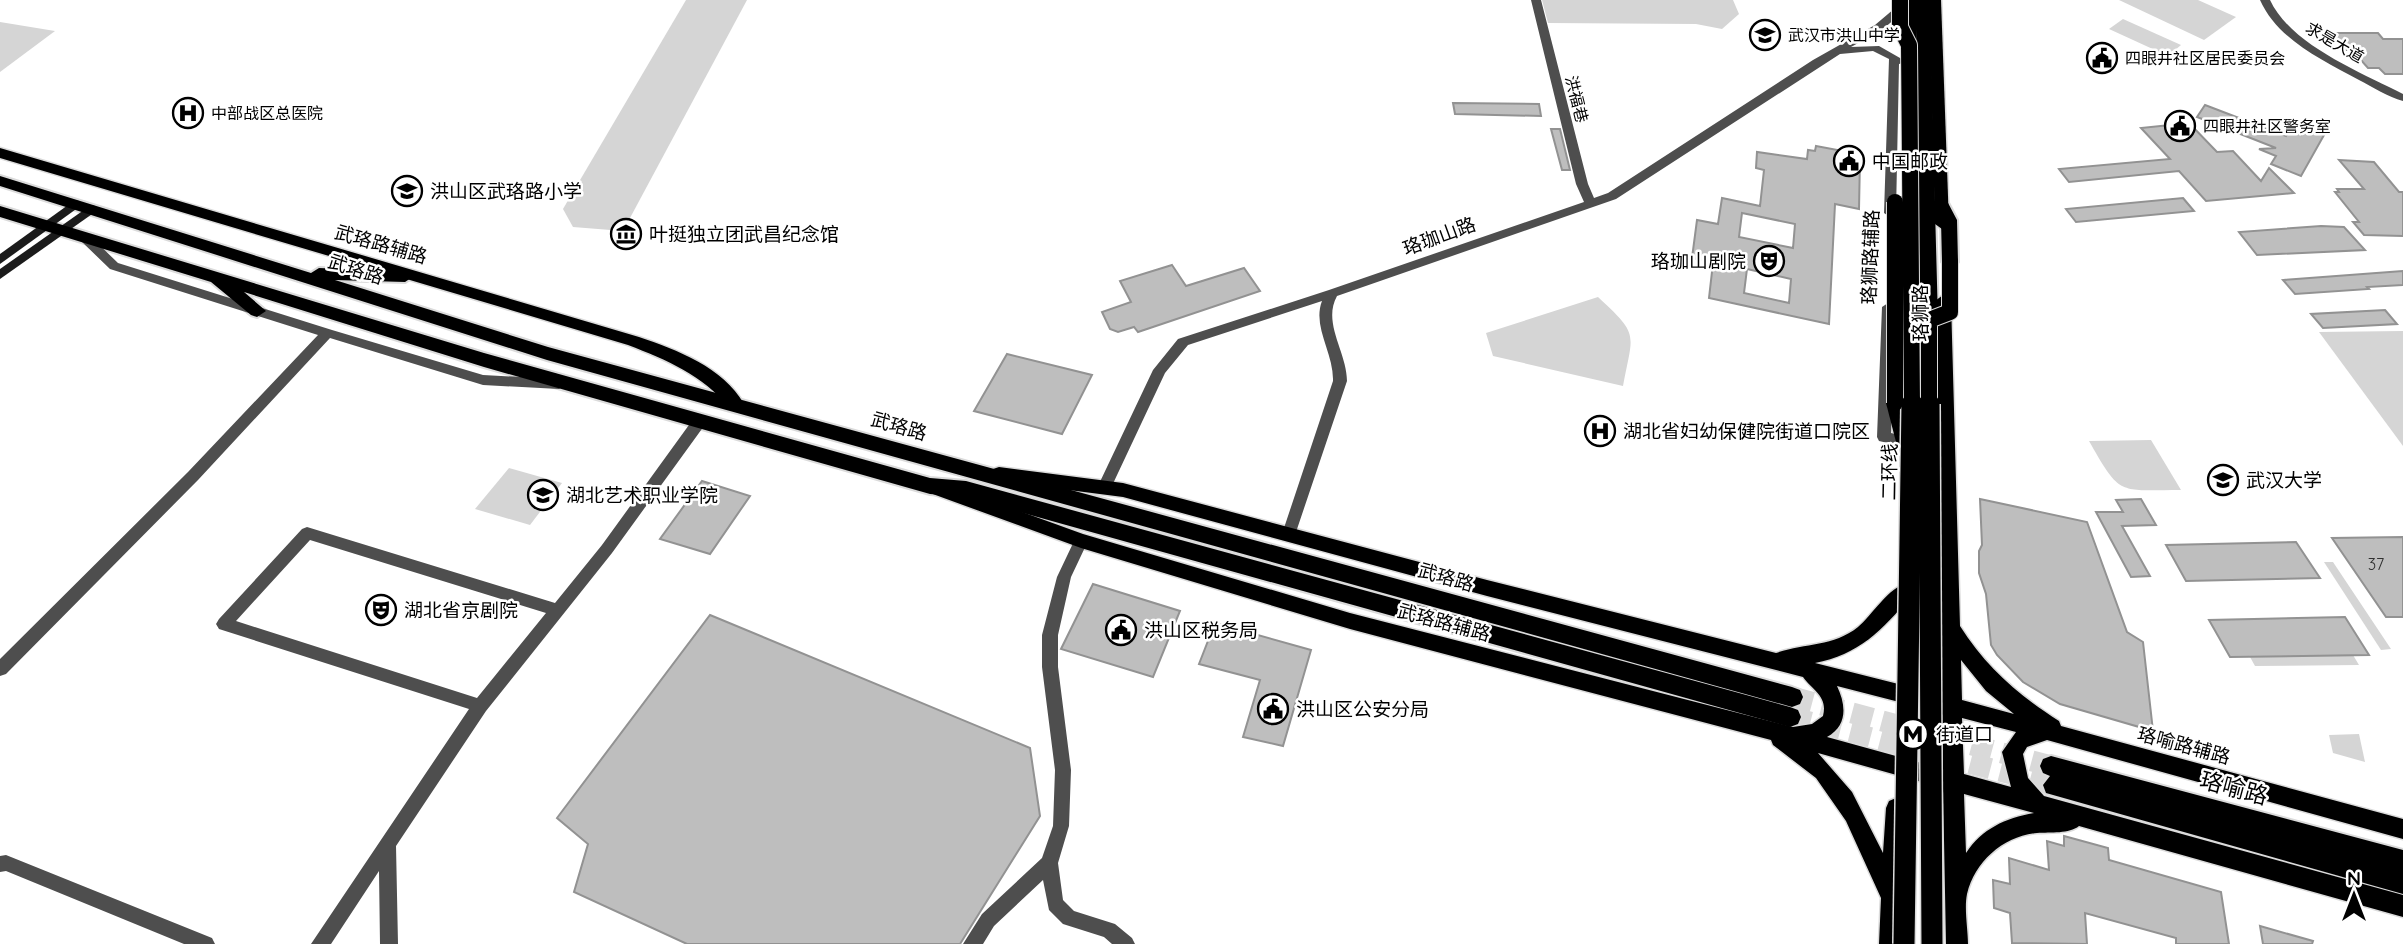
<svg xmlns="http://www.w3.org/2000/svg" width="2403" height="944" viewBox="0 0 2403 944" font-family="Quicksand,'Noto Sans SC',sans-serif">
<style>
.green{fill:#d5d5d5}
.building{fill:#bebebe;stroke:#929292;stroke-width:2;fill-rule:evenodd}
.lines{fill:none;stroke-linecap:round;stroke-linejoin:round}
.trunk-tunnel{stroke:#d9d9d9;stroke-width:21;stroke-dasharray:21 10;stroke-linecap:butt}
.primary-casing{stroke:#dbdbdb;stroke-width:3}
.trunk-casing{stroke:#dbdbdb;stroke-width:4}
.minor{fill:#4e4e4e;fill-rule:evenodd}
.secondary{fill:#1b1b1b;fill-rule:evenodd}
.primary{fill:#000;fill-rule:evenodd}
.trunk{fill:#000;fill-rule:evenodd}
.trunk-bridge-far1-casing{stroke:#dbdbdb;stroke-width:18;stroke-linecap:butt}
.trunk-bridge-casing{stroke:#dbdbdb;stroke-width:24;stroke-linecap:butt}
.trunk-bridge-far1{stroke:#000;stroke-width:16}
.trunk-bridge{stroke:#000;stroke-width:21}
.labels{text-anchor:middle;stroke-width:5;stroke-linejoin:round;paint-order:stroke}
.far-poi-label{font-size:16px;fill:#000;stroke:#fff;text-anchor:start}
.far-street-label{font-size:16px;fill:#000;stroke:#fff}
.number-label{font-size:16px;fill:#303030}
.poi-label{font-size:19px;fill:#000;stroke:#fff;text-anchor:start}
.street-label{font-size:19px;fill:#000;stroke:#fff}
.near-street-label{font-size:23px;fill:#000;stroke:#fff}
</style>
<rect width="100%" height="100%" fill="#fff"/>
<g class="green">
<path d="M 686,0 L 747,0 L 623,231 L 573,227 L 563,209 Z"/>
<path d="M 1542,0 L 1733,0 L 1739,14 L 1722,29 L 1696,24 L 1548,23 Z"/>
<path d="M 2119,0 L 2198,0 L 2236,17 L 2204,40 Z"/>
<path d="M 2123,19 L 2181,45 L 2168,56 L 2109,29 Z"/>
<path d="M 0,22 L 55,31 L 0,72 Z"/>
<path d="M 1598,297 C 1640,336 1633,332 1623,386 L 1493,356 L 1486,333 Z"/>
<path d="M 2403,331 L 2403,446 L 2319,332 Z"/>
<path d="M 2151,440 L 2181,490 C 2118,490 2121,497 2089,441 Z"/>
<path d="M 509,468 L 562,483 L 530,525 L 475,509 Z"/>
<path d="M 2324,562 L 2333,562 L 2391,649 L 2381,650 Z"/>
<path d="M 2353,655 L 2359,665 L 2255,666 L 2250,657 Z"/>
<path d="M 2359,734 L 2365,762 L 2333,753 L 2329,735 Z"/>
</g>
<g class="building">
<path d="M 2329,33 L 2378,33 L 2383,39 L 2403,39 L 2403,74 L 2385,74 L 2379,68 L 2368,68 L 2352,50 L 2345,50 Z"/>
<path d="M 1453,103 L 1539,104 L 1541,116 L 1455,114 Z"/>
<path d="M 2205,105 L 2286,136 L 2290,130 L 2301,135 L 2304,130 L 2310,130 L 2324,135 L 2301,176 L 2271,164 L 2276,156 L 2259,149 L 2276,148 L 2197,117 Z"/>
<path d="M 2189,123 L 2217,152 L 2233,151 L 2261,181 L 2269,168 L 2294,193 L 2206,201 L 2179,171 L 2069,182 L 2059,169 L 2170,159 L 2141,128 Z"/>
<path d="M 1551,129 L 1560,129 L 1570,170 L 1562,170 Z"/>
<path d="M 1816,146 L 1843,151 L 1843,155 L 1860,158 L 1859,209 L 1835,204 L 1829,324 L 1709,298 L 1713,263 L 1692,258 L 1697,220 L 1718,224 L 1722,198 L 1760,206 L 1764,170 L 1756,168 L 1757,152 L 1807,159 L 1808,150 L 1815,151 ZM 1742,213 L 1795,224 L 1793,248 L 1739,237 ZM 1747,269 L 1791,279 L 1789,303 L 1744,293 Z"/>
<path d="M 2339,160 L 2374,162 L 2399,192 L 2403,192 L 2403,236 L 2364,235 L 2353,222 L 2359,222 L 2335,192 L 2339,192 L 2337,189 L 2364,189 Z"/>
<path d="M 2183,198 L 2194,211 L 2076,222 L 2066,209 Z"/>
<path d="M 2321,226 L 2344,227 L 2365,250 L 2257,255 L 2239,232 Z"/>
<path d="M 1172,265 L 1186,286 L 1244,268 L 1260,291 L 1138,332 L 1134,327 L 1118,332 L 1110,329 L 1102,312 L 1131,302 L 1120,281 Z"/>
<path d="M 2403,271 L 2403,285 L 2367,287 L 2369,289 L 2295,294 L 2283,280 Z"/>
<path d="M 2385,310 L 2397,324 L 2323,328 L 2311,314 Z"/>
<path d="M 1007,354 L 1092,375 L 1062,434 L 974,411 Z"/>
<path d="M 702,481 L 750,496 L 710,554 L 660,539 Z"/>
<path d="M 1980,499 L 2087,522 L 2127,632 L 2143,642 L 2153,731 L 2060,704 L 2023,682 L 1997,655 L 1991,645 L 1986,594 L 1979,573 L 1979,551 L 1982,545 Z"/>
<path d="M 2141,499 L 2156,525 L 2122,526 L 2150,576 L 2131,577 L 2096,512 L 2123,512 L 2116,500 Z"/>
<path d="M 2403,537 L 2403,617 L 2386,617 L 2332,538 Z"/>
<path d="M 2296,542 L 2320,578 L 2186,581 L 2166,545 Z"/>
<path d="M 1093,584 L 1180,611 L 1153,677 L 1061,649 Z"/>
<path d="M 710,615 L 1030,748 L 1040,816 L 960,944 L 687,944 L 574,892 L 588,844 L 557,818 Z"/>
<path d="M 2345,617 L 2369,655 L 2230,657 L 2209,620 Z"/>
<path d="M 1215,623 L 1311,650 L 1283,746 L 1243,737 L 1260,680 L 1199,664 Z"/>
<path d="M 2064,836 L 2108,848 L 2109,860 L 2221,892 L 2229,944 L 2176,944 L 2176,938 L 2085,913 L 2087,944 L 2012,943 L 2010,913 L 1994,908 L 1993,880 L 2010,884 L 2009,858 L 2049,870 L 2047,841 L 2064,846 Z"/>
<path d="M 2260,926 L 2313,941 L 2312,944 L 2263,944 Z"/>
</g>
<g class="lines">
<g class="trunk-tunnel">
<path d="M 1792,697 L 2051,766"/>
<path d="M 1790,717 L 2054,785"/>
</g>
<g class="primary-casing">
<g id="primary">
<path d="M 1929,0 L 1941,0 L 1949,224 L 1942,229 L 1935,224 Z"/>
<path d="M 0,148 L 639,337 C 677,350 723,367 744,404 L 736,410 L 730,408 C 702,375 667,360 628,345 L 0,158 Z"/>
<path d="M 1943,295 L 1951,301 L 1960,626 C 1986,667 2018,695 2059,721 L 2061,726 L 2403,819 L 2403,839 L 2047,740 L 2027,747 L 2023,754 L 2028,778 L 2044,796 L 2403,895 L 2403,917 L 2079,826 C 2069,834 2051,832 2037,833 C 2004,836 1975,861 1967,894 C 1964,909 1968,929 1968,944 L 1946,944 L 1943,788 L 1818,753 L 1852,792 L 1883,853 L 1886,808 L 1889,801 L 1896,798 L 1903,801 L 1906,808 L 1901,944 L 1879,944 L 1881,898 L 1846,821 L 1816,778 L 1773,745 L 1771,740 L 1350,629 L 1081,548 L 930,493 L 927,488 L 930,483 L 936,481 L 1083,534 L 1350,613 L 1793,727 L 1812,724 L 1823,716 C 1828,696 1813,691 1803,677 L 1487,596 L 1123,497 L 999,481 L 993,479 L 990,474 L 993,469 L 999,467 L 1123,483 L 1487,580 L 1776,653 C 1804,643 1833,647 1858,627 C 1872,616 1893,580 1910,585 L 1912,591 L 1910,597 C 1883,630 1858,655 1815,663 L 1942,695 L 1935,301 ZM 1961,660 L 1986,691 L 2014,714 L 1962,700 ZM 1837,686 L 1942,713 L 1943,769 L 1827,737 C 1848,725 1846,705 1837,686 ZM 1962,718 L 2016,732 L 2002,752 L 2011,787 L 1964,774 ZM 1964,794 L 2034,813 C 2005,818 1982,829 1966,853 Z"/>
</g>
</g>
<g class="trunk-casing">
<g id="trunk">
<path d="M 1903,0 L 1930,0 L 1935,202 L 1947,201 L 1957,220 L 1958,262 L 1950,268 L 1942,262 L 1941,220 L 1935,209 L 1938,320 L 1935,324 L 1923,324 L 1920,320 L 1916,29 L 1916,45 L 1909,49 L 1904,48 Z"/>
<path d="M 0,176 L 311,273 L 319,268 L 411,272 L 414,276 L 405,282 L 335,280 L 548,347 L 1792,687 L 1800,690 L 1803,697 L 1800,704 L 1792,707 L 547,360 L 0,186 Z"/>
<path d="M 0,206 L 484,353 L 930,478 L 966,481 L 1790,707 L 1798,710 L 1801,717 L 1798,724 L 1790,727 L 966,497 L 930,494 L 484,367 L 244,292 L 266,311 L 257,317 L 251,315 L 211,282 L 0,217 Z"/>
<path d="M 1895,396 L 1902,398 L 1904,403 L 1914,442 L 1912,447 L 1905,449 L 1898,447 L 1896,442 L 1886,403 L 1888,398 Z"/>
<path d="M 2051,756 L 2403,850 L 2403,894 L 2046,793 L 2043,785 L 2050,776 L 2043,773 L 2040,766 L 2043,759 Z"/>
</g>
</g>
<g class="minor">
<path d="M 1531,0 L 1541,0 L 1588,184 L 1594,198 L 1608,193 L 1813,60 L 1875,25 L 1901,3 L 1909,3 L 1909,7 L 1883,29 L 1851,47 L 1879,46 L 1907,62 L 1899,64 L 1896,213 L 1890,217 L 1884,213 L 1889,59 L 1873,51 L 1840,54 L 1616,199 L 1337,296 C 1322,323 1347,352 1347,381 L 1294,538 L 1284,538 L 1282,534 L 1333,381 C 1334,353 1312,327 1322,301 L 1188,345 L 1165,373 L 1110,490 L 1100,490 L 1098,486 L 1153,370 L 1178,339 L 1329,290 L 1584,202 L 1576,184 Z"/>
<path d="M 2260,0 L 2270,0 C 2291,45 2360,72 2403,94 L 2403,101 C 2388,97 2373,87 2359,80 C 2322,60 2278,40 2260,0 Z"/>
<path d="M 85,234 L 89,235 L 118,263 L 332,330 L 483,375 L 559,379 L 566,384 L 559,389 L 483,385 L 330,338 L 198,480 L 6,674 L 0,676 L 0,659 L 188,472 L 318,335 L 110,269 L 81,241 L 79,238 L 81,235 Z"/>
<path d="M 1888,303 L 1894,307 L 1891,433 L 1910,438 L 1912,442 L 1910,446 L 1905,447 L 1879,441 L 1877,437 L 1882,307 Z"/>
<path d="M 699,417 L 704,418 L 706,422 L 704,426 L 612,553 L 486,711 L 396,846 L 398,944 L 380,944 L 379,871 L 331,944 L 311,944 L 469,709 L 219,629 L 216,624 L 219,619 L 302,529 L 307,527 L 555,603 L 602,545 L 694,418 ZM 310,540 L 546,613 L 477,698 L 236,621 Z"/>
<path d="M 1081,535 L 1086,537 L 1088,541 L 1071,577 L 1058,635 L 1058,667 L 1071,770 L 1069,826 L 1058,863 L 1063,900 L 1074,911 L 1115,924 L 1132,938 L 1135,944 L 1112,944 L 1104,937 L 1063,924 L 1049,910 L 1043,880 L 994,926 L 983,944 L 963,944 L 982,914 L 1042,858 L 1053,826 L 1055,770 L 1042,667 L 1042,635 L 1057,577 L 1076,537 Z"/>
<path d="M 6,855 L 212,938 L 215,944 L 184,944 L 6,871 L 0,872 L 0,856 Z"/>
</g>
<g class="secondary">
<path d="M 75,200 L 79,201 L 79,207 L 0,264 L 0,254 Z"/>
<path d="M 91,205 L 95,206 L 95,212 L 0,279 L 0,269 Z"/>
</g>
<use href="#primary" class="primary"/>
<use href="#trunk" class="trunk"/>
<g class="trunk-bridge-far1-casing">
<g id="trunk-bridge-far1">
<path d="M 1900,0 L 1900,27 L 1909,45 L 1912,405"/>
<path d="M 1895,202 L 1895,403"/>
<path d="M 1929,405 L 1929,320 L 1950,312 L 1950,262"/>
</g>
</g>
<g class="trunk-bridge-casing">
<g id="trunk-bridge">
<path d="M 1929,404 L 1932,944"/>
<path d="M 1904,944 L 1912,404"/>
</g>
</g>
<use href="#trunk-bridge-far1" class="trunk-bridge-far1"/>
<use href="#trunk-bridge" class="trunk-bridge"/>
</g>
<defs>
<g id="school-ring" transform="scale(1.575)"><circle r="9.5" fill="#fff" stroke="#000" stroke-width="1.5"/><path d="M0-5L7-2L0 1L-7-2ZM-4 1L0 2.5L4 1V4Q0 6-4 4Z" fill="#000"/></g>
<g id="civic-ring" transform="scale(1.575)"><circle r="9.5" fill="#fff" stroke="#000" stroke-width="1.5"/><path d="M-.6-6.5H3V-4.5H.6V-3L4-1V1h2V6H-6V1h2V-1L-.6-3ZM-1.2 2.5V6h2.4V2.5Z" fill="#000"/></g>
<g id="hospital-ring" transform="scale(1.575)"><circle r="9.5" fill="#fff" stroke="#000" stroke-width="1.5"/><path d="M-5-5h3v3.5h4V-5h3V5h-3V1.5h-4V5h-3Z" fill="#000"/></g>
<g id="museum-ring" transform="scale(1.575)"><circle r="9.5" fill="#fff" stroke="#000" stroke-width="1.5"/><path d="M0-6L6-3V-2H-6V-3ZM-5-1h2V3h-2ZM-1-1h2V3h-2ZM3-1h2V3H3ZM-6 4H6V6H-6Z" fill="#000"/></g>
<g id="theatre-ring" transform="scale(1.575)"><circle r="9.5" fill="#fff" stroke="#000" stroke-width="1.5"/><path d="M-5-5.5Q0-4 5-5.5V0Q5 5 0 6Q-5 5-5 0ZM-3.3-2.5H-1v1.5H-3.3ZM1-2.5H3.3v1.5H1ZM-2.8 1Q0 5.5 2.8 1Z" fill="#000"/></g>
<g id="university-ring" transform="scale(1.575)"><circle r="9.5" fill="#fff" stroke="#000" stroke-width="1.5"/><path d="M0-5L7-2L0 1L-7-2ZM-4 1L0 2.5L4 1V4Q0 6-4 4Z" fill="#000"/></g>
<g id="metro-ring" transform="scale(1.575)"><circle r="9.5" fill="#fff" stroke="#000" stroke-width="1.5"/><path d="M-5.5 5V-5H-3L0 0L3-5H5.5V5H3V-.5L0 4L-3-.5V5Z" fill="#000"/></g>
</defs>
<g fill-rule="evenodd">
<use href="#school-ring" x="1765" y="35"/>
<use href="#civic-ring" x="2102" y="58"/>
<use href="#hospital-ring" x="188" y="113"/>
<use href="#civic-ring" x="2180" y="126"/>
<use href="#civic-ring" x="1849" y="161"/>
<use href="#school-ring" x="407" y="191"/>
<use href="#museum-ring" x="626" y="234"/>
<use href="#theatre-ring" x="1769" y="261"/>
<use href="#hospital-ring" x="1600" y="431"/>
<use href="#university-ring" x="2223" y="480"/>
<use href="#university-ring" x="543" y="495"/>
<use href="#theatre-ring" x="381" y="610"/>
<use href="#civic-ring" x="1121" y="630"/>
<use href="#civic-ring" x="1273" y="709"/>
<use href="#metro-ring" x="1913" y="734"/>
</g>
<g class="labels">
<g class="far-poi-label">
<text x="1788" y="41">武汉市洪山中学</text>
<text x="2125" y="64">四眼井社区居民委员会</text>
<text x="211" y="119">中部战区总医院</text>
<text x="2203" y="132">四眼井社区警务室</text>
</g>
<g class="far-street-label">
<text transform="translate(2335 42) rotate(30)" y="6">求是大道</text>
<text transform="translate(1577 99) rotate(76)" y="6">洪福巷</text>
</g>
<g class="number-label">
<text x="2376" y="570">37</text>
</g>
<g class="poi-label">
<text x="1872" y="168">中国邮政</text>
<text x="430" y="198">洪山区武珞路小学</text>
<text x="649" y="241">叶挺独立团武昌纪念馆</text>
<text x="1746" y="268" text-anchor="end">珞珈山剧院</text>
<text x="1623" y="438">湖北省妇幼保健院街道口院区</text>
<text x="2246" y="487">武汉大学</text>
<text x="566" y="502">湖北艺术职业学院</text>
<text x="404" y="617">湖北省京剧院</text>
<text x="1144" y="637">洪山区税务局</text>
<text x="1296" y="716">洪山区公安分局</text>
<text x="1936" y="741">街道口</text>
</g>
<g class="street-label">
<text transform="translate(1439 236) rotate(-20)" y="7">珞珈山路</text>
<text transform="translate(381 244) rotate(16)" y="7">武珞路辅路</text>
<text transform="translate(1870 257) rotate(-88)" y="7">珞狮路辅路</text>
<text transform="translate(356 269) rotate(18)" y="7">武珞路</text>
<text transform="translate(1920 313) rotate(-90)" y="7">珞狮路</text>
<text transform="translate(899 426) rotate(16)" y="7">武珞路</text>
<text transform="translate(1889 472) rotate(-89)" y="7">二环线</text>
<text transform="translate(1446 577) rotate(16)" y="7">武珞路</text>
<text transform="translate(1444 622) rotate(15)" y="7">武珞路辅路</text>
<text transform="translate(2184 745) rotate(15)" y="7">珞喻路辅路</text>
</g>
<g class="near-street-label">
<text transform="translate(2234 788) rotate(15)" y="8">珞喻路</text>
</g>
</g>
<g transform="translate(2354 895)" stroke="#ffffff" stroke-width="5" paint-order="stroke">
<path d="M0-5L12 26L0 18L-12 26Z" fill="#000000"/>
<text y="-10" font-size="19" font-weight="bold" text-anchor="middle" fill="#000000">N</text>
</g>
</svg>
